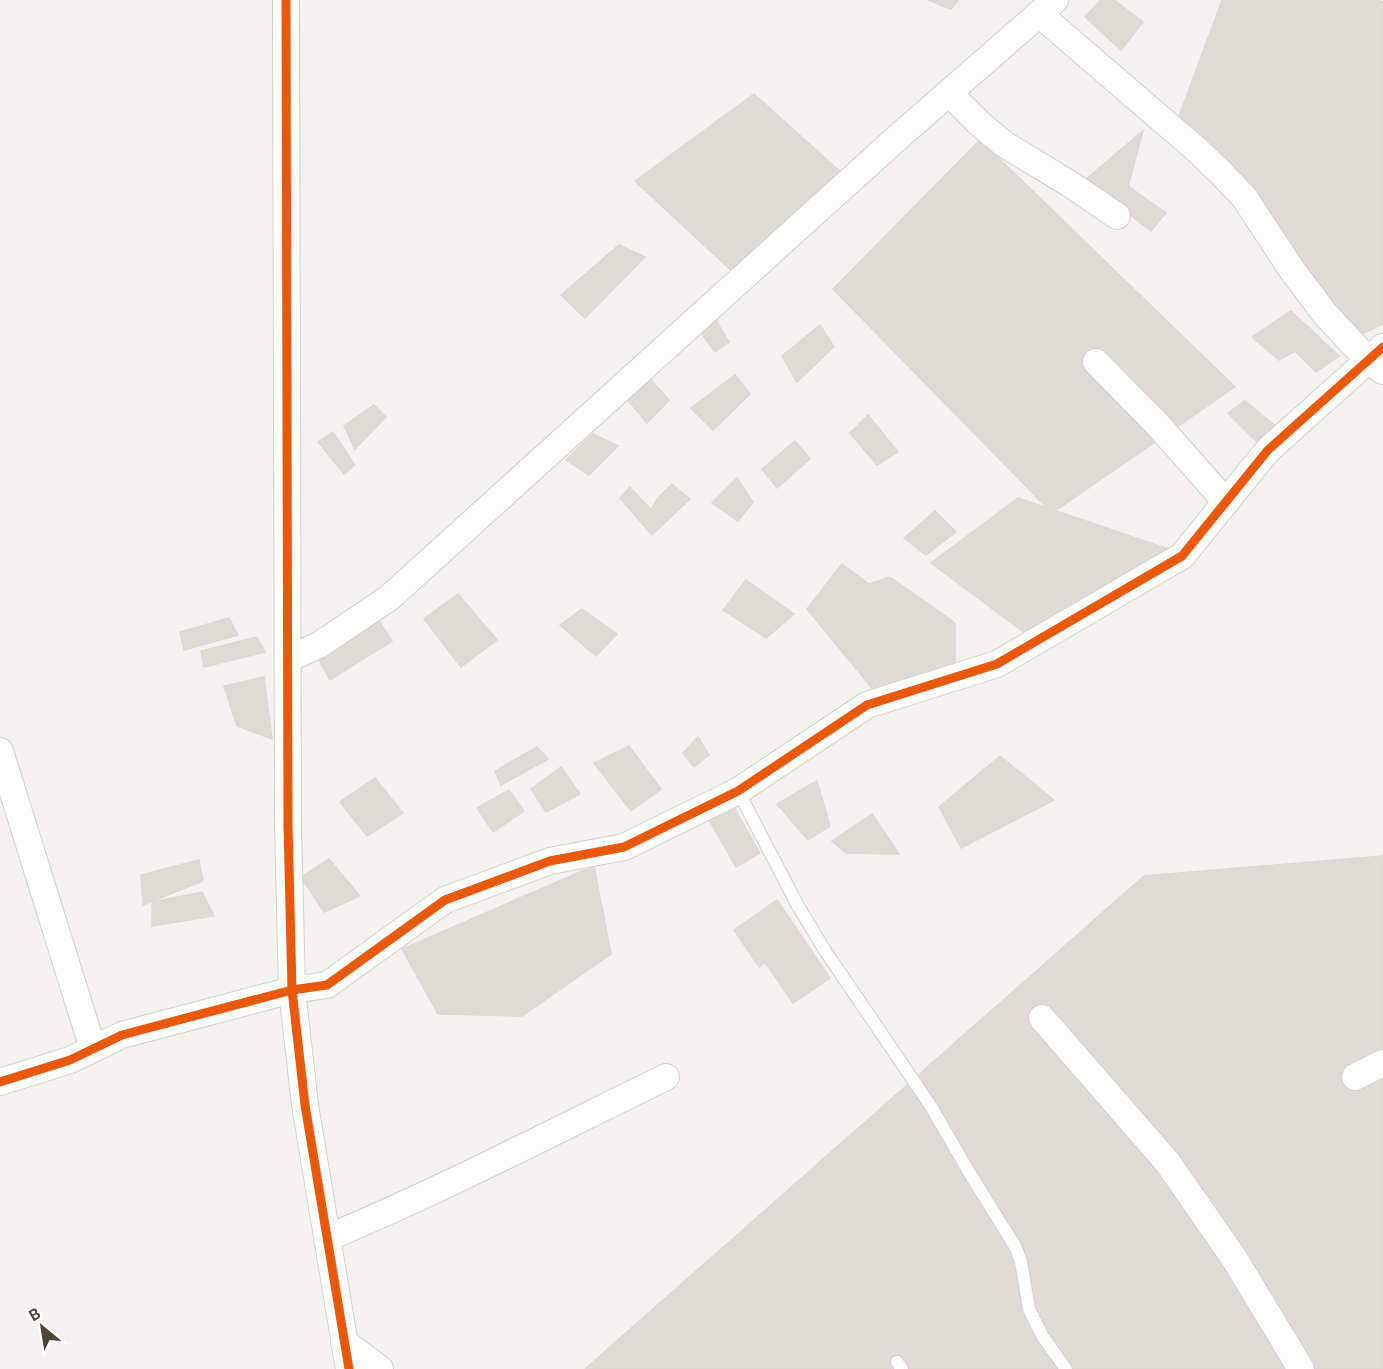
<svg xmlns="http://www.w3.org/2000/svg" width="1383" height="1369" viewBox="0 0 1383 1369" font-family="'DM Sans',sans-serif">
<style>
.building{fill:#dedbd6;stroke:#dcd9d4;stroke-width:1.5}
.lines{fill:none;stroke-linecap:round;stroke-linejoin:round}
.lane-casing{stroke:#d2d0cb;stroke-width:14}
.street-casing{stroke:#d2d0cb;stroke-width:28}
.lane{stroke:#fdfdfc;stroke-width:12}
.street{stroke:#fdfdfc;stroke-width:26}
.cycleway-casing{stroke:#fff;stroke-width:13}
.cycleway{stroke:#e8590c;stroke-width:9}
</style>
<rect width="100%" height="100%" fill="#f4f2ee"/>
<g class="building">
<path d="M 928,0 L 958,0 L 951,9 Z"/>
<path d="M 1101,0 L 1114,0 L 1143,22 L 1121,50 L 1085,17 Z"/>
<path d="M 1222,0 L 1378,0 L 1383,2 L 1383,324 L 1356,337 L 1177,122 Z"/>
<path d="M 754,94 L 845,176 L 735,274 L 635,181 Z"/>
<path d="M 1143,131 L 1128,186 L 1166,213 L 1151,231 L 1085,180 Z"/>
<path d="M 980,140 L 1235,387 L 1052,513 L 833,289 Z"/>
<path d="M 684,181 L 715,206 L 692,221 L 670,197 Z"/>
<path d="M 619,245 L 645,257 L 585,318 L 561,295 Z"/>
<path d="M 708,307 L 729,342 L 715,352 L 693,322 Z"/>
<path d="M 1291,311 L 1339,356 L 1316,372 L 1295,351 L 1279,360 L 1252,337 Z"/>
<path d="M 820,325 L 834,347 L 797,382 L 782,356 Z"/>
<path d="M 735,375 L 750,394 L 713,430 L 691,408 Z"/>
<path d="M 651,380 L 669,400 L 647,423 L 628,400 Z"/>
<path d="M 1245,401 L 1279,429 L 1257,442 L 1228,413 Z"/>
<path d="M 374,405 L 386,417 L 355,449 L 344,426 Z"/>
<path d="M 868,415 L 898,452 L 877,465 L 850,433 Z"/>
<path d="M 333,432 L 355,465 L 344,474 L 318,442 Z"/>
<path d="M 593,434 L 618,446 L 589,475 L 566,460 Z"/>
<path d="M 795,441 L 810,459 L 777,488 L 762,469 Z"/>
<path d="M 737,478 L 753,502 L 738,521 L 712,503 Z"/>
<path d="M 672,484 L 690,499 L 652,535 L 620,498 L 630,487 L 651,510 L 657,499 Z"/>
<path d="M 1018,498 L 1174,551 L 1029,636 L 931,563 Z"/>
<path d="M 935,511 L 956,532 L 926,555 L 904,538 Z"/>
<path d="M 842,564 L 869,584 L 890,577 L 955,623 L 955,671 L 876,693 L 807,609 Z"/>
<path d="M 746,580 L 794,614 L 766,638 L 723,610 Z"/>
<path d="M 458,594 L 497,640 L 461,667 L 424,619 Z"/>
<path d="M 582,609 L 617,634 L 596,656 L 560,625 Z"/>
<path d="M 376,616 L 392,641 L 330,680 L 316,654 Z"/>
<path d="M 229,618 L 238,635 L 184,650 L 180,632 Z"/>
<path d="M 257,637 L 265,652 L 204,667 L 201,651 Z"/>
<path d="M 264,677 L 272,739 L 237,726 L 224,686 Z"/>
<path d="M 698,737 L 709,755 L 694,767 L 683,753 Z"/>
<path d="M 629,746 L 661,789 L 631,811 L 594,763 Z"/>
<path d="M 537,747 L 548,759 L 501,785 L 495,771 Z"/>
<path d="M 1000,756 L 1054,800 L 961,848 L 939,807 Z"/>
<path d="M 561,767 L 580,794 L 546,812 L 531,789 Z"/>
<path d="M 375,778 L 403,813 L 367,836 L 340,802 Z"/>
<path d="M 817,781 L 830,826 L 808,840 L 777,804 Z"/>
<path d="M 509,790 L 524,811 L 493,832 L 477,808 Z"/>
<path d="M 732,804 L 760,853 L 736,867 L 708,818 Z"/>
<path d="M 872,814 L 899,854 L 846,853 L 832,841 Z"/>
<path d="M 1383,856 L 1383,1369 L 585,1369 L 1144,876 Z"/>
<path d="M 329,859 L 360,896 L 324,912 L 301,877 Z"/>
<path d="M 199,860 L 203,881 L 143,905 L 141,875 Z"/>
<path d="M 594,866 L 611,954 L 522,1016 L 438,1014 L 402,949 Z"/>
<path d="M 202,892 L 214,916 L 152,926 L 152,902 Z"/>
<path d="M 777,900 L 830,978 L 793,1003 L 765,962 L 759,967 L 734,930 Z"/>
</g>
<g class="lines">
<g class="lane-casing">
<g id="lane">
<path d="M 738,791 L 798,906 L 824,949 L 930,1105 L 972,1177 L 1016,1248 L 1021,1262 L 1029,1309 L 1043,1337 L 1066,1369"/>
<path d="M 897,1362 L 902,1369"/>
</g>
</g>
<g class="street-casing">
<g id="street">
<path d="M 286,0 L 288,825 L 292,990 L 305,1105 L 349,1369"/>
<path d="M 1039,14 L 1196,149 L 1221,173 L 1244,197 L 1292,270 L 1325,314 L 1368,360 L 1383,371"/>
<path d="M 949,93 L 980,124 L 1004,144 L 1070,184 L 1117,216"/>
<path d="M 1096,362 L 1157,424 L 1226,502"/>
<path d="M 288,659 L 319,645 L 389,598 L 897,138 L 1055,0"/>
<path d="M 0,751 L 93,1049"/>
<path d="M 1042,1018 L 1168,1163 L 1234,1258 L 1301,1369"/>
<path d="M 1355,1077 L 1383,1063"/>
<path d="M 0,1082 L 70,1060 L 122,1035 L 292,990 L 327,985 L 445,900 L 550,861 L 624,847 L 738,791 L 867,705 L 997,664 L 1182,556 L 1268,450 L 1383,347"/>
<path d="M 327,1238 C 442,1190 553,1132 666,1077"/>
<path d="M 344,1342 L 380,1369"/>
</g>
</g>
<use href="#lane" class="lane"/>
<use href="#street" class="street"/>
<g class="cycleway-casing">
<g id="cycleway">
<path d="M 286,0 L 288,825 L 292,990 L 305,1105 L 349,1369"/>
<path d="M 0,1082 L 70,1060 L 122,1035 L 292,990 L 327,985 L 445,900 L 550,861 L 624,847 L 738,791 L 867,705 L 997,664 L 1182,556 L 1268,450 L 1383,347"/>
</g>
</g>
<use href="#cycleway" class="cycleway"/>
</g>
<g transform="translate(42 1327) rotate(330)" stroke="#ffffff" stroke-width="4.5" paint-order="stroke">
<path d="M0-4.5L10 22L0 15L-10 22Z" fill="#4b4439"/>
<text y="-9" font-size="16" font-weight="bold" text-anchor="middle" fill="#4b4439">B</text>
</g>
</svg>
